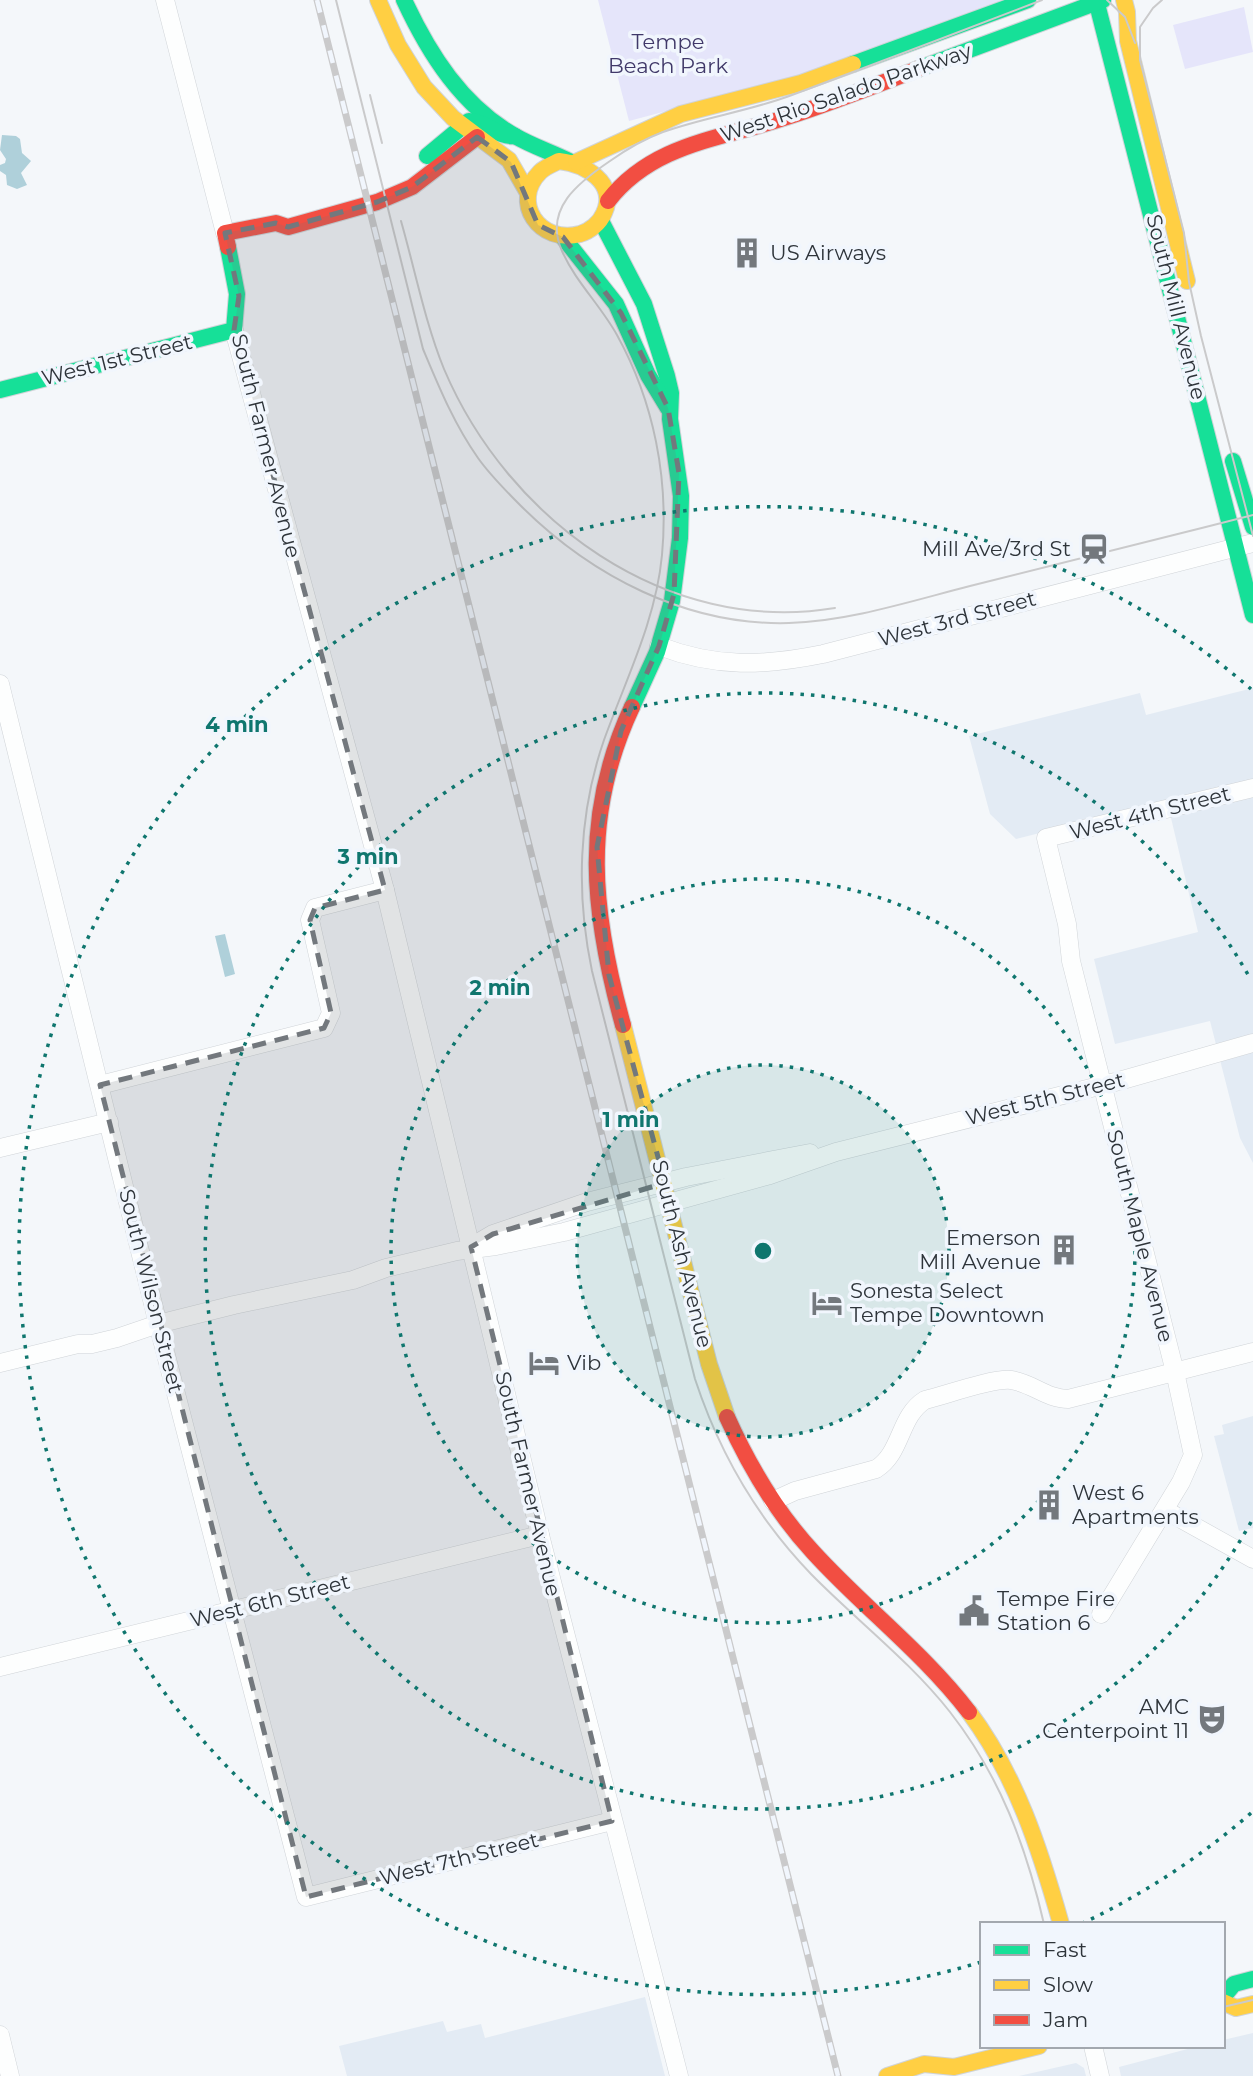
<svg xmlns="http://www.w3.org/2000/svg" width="1253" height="2076" viewBox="0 0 1253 2076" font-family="Montserrat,sans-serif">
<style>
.built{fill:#e3ebf4}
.green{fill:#e5e5fa}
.water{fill:#afd0da}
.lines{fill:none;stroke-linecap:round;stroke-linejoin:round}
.street-casing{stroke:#d0d4d8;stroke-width:19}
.fast-casing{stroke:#d0d4d8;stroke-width:18}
.slow-casing{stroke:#d0d4d8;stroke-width:18}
.jam-casing{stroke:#d0d4d8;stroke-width:18}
.street{stroke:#fdfefe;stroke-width:18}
.fast{stroke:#16e098;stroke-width:16}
.slow{stroke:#ffcf43;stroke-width:16}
.jam{stroke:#f24e42;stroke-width:16}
.tram{stroke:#cacacb;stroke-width:2}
.rail-casing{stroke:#cacacb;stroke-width:7}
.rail{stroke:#f1f6fd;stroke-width:4.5;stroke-dasharray:13;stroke-linecap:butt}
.marked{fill:#73787d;fill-opacity:0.2;stroke:#73787d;stroke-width:5;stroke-dasharray:14 9;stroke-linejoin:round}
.ring{fill:none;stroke:#0f766e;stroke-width:3.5;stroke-dasharray:3.5 7}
.labels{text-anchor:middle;stroke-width:7;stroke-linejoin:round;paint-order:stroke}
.park-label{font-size:21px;fill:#403969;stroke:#f1f6fd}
.street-label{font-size:21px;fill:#2e343a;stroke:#f1f6fd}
.poi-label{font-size:21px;fill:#2e343a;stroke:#f1f6fd;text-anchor:start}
.centre{fill:#0f766e;stroke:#f1f6fd;stroke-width:3.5}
.ring-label{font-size:21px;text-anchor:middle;font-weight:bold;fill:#0f766e;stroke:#f1f6fd;stroke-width:7;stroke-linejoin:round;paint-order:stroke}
</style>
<rect width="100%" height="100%" fill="#f4f7fa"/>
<g class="built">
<path d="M 1253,688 L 1253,1163 L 1240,1138 L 1210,1021 L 1115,1044 L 1094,959 L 1198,932 L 1167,801 L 1016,839 L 990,814 L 969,736 L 1140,693 L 1146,715 Z"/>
<path d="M 1253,1416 L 1253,1528 L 1239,1531 L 1214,1436 L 1224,1434 L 1222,1425 Z"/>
<path d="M 645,1997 L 665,2076 L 347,2076 L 339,2046 L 443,2021 L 447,2032 L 481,2024 L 485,2038 Z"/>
<path d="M 1253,2033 L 1253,2076 L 1121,2076 L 1119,2067 L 1199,2046 L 1223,2046 L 1223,2040 Z"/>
<path d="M 1076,2063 L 1084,2068 L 1086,2076 L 1019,2076 Z"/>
</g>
<g class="green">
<path d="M 598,0 L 1008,0 L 805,74 L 629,121 Z"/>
<path d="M 1244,7 L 1253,52 L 1185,69 L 1173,25 Z"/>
</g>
<g class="water">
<path d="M 2,135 L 16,136 L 20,139 L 22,153 L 31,161 L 21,173 L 27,185 L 17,189 L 7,185 L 6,175 L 0,171 L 0,165 L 5,163 L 6,159 L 0,150 Z"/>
<path d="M 225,934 L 235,974 L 225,977 L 215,936 Z"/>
</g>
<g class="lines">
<g class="street-casing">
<g id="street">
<path d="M 165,0 L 225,233"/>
<path d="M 234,330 L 385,890 L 540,1535 L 679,2076"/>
<path d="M 659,646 C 716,668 764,666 823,654 L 1253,543"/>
<path d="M 0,684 L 158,1324 L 306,1897 L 612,1821"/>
<path d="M 100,1085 L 324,1028 L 331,1013 L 310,920 L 315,908 L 385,890"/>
<path d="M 0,1148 L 109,1122"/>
<path d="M 471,1247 L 493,1234 L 587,1202 L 686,1177 L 810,1153"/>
<path d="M 0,1363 L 78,1344 L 92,1344 L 117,1338 L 158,1324 L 234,1305 L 353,1280 L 386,1268 L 457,1251 L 496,1246 L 564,1232 L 770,1175 L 836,1152 L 1119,1081 L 1253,1043"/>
<path d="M 773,1501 L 795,1491 L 876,1469 C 902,1453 899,1416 925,1400 C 946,1395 992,1378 1011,1380 C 1032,1383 1047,1399 1068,1399 L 1253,1352"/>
<path d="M 1165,1510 L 1253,1559"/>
<path d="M 1101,1614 L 1181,1482 L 1193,1455 L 1175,1372 L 1071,961 L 1067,924 L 1046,838 L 1253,788"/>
<path d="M 0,1667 L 540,1535"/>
<path d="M 0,2035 L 10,2076"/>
<path d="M 1093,2046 L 1100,2076"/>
</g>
</g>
<g class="fast-casing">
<g id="fast">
<path d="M 404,0 C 429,54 462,106 515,136 C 532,146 551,152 569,161"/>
<path d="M 1096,0 L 1253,615"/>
<path d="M 853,64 L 1028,0"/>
<path d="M 918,69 L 1103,0"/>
<path d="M 427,156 L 469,121 C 487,121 497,138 515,136"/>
<path d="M 601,221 L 644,304 L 667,376 L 671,393 L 670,419 L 681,496 L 680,538 L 672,601 L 657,652 L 632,707"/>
<path d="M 563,237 L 616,304 L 648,375 L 668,408"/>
<path d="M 0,390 L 234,330 L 237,294 L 228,247"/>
<path d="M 1233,461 L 1253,527"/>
<path d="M 1223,1997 L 1234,1984 L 1253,1979"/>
</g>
</g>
<g class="slow-casing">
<g id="slow">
<path d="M 378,0 L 398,45 L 424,87 L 453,118 L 509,160 L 528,193"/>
<path d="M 1124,0 L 1127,12 L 1128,41 L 1187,281"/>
<path d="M 559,161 C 585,164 618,183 604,213 C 600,223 590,231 580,234 C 540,245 510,202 540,172 C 545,167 553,164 559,161 Z"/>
<path d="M 576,162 L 681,114 L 801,83 L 853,64"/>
<path d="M 623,1025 L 709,1364 L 727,1417"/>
<path d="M 969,1712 C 1016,1775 1040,1849 1061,1924"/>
<path d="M 1223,2002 L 1236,2008 L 1253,2004"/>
<path d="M 887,2076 L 924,2064 L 954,2067 L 1039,2046"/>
</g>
</g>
<g class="jam-casing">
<g id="jam">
<path d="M 608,201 C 653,143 722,139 787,117 C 831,103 874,86 918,69"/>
<path d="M 228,247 L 225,233 L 276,223 L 288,227 L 377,202 L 412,187 L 477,137"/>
<path d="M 623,1025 C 592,913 581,816 632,707"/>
<path d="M 727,1417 C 749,1466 776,1512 813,1552 C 863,1607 923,1652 969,1712"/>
</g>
</g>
<use href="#street" class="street"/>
<use href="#fast" class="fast"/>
<use href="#slow" class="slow"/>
<use href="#jam" class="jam"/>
<g class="tram">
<path d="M 336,0 L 423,349 C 439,387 454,424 478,458 C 490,475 505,490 520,505 C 591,576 687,626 789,623 C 850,621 911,601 970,586 C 1065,562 1159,539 1253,515"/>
<path d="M 1042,0 C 959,32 875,64 792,95 C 750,111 705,117 663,132 C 644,139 627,149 610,161 C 579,182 543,209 562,251 C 575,281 601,306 617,335 C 654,402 669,479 662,555 C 656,620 626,679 604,740 C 578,815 576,895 592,971 L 695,1379 C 719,1452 758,1519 811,1574 C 856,1620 910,1661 950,1712 C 1000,1776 1026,1846 1044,1924"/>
<path d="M 1107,0 L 1125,17 L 1135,43"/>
<path d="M 1162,0 L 1153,8 L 1140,27 L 1140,60 L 1184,233 L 1189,282 L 1201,336 L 1253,536"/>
<path d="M 370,95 L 382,143"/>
<path d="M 401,221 C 415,270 425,322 444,369 C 508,520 666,636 835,608"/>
<path d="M 1223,2007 L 1253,2000"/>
</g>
<g class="rail-casing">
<path id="rail" d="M 317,0 L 838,2076"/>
</g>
<use href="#rail" class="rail"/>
</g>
<path class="marked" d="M 477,137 L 511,162 L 538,225 L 563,237 L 621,313 L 668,408 L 679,473 L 674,594 L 659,646 L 621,731 L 597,847 L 609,975 L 665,1183 L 493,1234 L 471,1247 L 612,1821 L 306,1897 L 100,1085 L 324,1028 L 331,1013 L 310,920 L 315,908 L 385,890 L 234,330 L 239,296 L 225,233 L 276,223 L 288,227 L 377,202 L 412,187 Z"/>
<circle cx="763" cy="1251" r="186" fill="#0f766e" fill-opacity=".12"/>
<g class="ring">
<circle cx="763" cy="1251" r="186"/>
<circle cx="763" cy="1251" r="372"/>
<path d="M1251 1522A558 558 0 1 1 1251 980"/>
<path d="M1251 1813A744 744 0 0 1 1083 1923M981 1962A744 744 0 1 1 1251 689"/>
</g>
<defs>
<g id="building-bare" transform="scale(2.415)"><path d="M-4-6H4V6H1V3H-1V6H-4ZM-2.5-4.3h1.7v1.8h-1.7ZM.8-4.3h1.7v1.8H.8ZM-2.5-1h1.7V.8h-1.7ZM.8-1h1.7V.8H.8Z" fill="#73787d" stroke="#f1f6fd" stroke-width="2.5" paint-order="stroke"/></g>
<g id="station-bare" transform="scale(2.415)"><path d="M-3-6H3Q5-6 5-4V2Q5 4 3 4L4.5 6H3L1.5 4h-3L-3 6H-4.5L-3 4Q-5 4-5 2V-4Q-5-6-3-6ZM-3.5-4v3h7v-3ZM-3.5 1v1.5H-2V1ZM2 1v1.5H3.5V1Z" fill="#73787d" stroke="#f1f6fd" stroke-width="2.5" paint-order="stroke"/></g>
<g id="hotel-bare" transform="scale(2.415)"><path d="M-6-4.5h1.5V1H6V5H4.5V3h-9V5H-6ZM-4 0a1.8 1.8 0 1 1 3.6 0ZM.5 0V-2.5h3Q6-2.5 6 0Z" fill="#73787d" stroke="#f1f6fd" stroke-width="2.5" paint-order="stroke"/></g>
<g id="civic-bare" transform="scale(2.415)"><path d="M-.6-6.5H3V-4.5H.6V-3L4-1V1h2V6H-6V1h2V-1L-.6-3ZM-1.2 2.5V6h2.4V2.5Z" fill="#73787d" stroke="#f1f6fd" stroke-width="2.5" paint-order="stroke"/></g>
<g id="theatre-bare" transform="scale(2.415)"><path d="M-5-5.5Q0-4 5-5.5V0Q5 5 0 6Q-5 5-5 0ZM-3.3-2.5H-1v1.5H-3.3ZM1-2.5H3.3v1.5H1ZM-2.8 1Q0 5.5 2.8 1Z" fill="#73787d" stroke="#f1f6fd" stroke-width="2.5" paint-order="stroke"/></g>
</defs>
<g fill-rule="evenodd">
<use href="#building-bare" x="747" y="253"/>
<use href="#station-bare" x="1094" y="549"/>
<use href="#building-bare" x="1064" y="1250"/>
<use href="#hotel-bare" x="827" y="1303"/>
<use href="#hotel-bare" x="544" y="1363"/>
<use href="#building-bare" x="1049" y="1505"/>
<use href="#civic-bare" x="974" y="1611"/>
<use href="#theatre-bare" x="1212" y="1719"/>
</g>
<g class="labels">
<g class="park-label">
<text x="668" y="49">Tempe<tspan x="668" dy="24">Beach Park</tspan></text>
</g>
<g class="street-label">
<text transform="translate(846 93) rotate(-19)" y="7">West Rio Salado Parkway</text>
<text transform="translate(1176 307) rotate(76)" y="7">South Mill Avenue</text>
<text transform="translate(117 360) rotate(-14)" y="7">West 1st Street</text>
<text transform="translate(266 446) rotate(76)" y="7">South Farmer Avenue</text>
<text transform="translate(957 619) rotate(-15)" y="7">West 3rd Street</text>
<text transform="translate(1150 813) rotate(-14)" y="7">West 4th Street</text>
<text transform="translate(1045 1099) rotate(-14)" y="7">West 5th Street</text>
<text transform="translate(1140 1236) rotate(76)" y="7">South Maple Avenue</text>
<text transform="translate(682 1254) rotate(76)" y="7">South Ash Avenue</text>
<text transform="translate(151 1291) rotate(76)" y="7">South Wilson Street</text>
<text transform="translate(528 1484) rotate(77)" y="7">South Farmer Avenue</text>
<text transform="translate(270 1601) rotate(-14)" y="7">West 6th Street</text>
<text transform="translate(459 1859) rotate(-14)" y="7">West 7th Street</text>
</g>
<g class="poi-label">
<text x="770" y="260">US Airways</text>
<text x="1071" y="556" text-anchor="end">Mill Ave/3rd St</text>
<text x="1041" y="1245" text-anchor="end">Emerson<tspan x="1041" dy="24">Mill Avenue</tspan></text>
<text x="850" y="1298">Sonesta Select<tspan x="850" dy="24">Tempe Downtown</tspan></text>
<text x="567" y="1370">Vib</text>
<text x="1072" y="1500">West 6<tspan x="1072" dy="24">Apartments</tspan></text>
<text x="997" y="1606">Tempe Fire<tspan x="997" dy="24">Station 6</tspan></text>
<text x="1189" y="1714" text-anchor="end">AMC<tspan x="1189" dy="24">Centerpoint 11</tspan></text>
</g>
</g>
<circle cx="763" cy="1251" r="10" class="centre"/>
<g class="ring-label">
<text x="237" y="732">4 min</text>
<text x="368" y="864">3 min</text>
<text x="500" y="995">2 min</text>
<text x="631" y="1127">1 min</text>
</g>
<rect x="980" y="1922" width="245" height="126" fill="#f1f6fd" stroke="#a3a8af" stroke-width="2"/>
<rect x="994" y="1945" width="35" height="10" fill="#16e098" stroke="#a3a8af" stroke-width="2"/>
<text x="1043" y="1957" font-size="21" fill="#2e343a">Fast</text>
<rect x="994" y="1980" width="35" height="10" fill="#ffcf43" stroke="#a3a8af" stroke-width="2"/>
<text x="1043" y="1992" font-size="21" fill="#2e343a">Slow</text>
<rect x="994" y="2015" width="35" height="10" fill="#f24e42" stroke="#a3a8af" stroke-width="2"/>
<text x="1043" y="2027" font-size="21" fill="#2e343a">Jam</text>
</svg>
